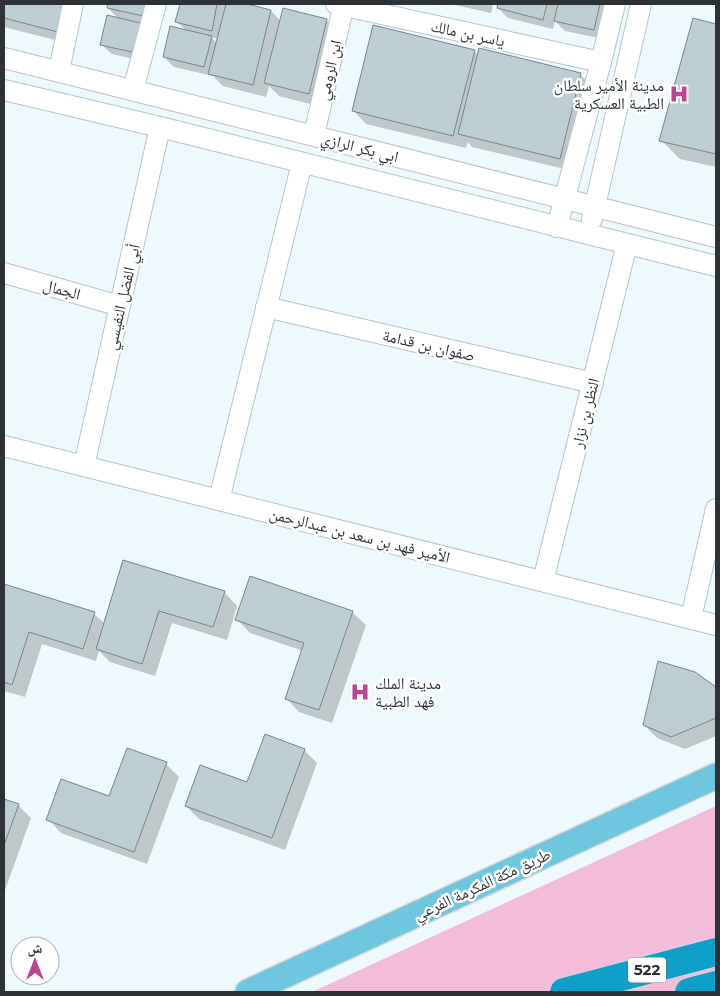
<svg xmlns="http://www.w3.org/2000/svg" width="720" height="996" viewBox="0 0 720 996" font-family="Montserrat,'Noto Naskh Arabic',sans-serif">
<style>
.green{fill:#f3bcda}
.shadow{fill:#0003;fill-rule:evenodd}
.building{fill:#bccdd4;stroke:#76868c}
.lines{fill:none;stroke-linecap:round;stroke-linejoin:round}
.minor-casing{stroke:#b4c5cc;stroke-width:22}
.major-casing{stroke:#d5d6d7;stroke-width:28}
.highway-casing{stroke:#d5d6d7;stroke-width:30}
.minor{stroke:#fff;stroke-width:20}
.major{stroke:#6fc6df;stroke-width:25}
.highway{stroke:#0fa0c9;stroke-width:28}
.labels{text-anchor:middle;stroke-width:5;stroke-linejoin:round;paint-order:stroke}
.shield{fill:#fff;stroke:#6b7072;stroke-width:1}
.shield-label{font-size:15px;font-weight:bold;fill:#2c3235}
.street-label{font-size:16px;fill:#2c3235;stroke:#fff}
.poi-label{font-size:16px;fill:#2c3235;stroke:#fff;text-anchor:end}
</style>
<rect width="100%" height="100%" fill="#eef9fd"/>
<path class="green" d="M 716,806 L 716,992 L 312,992 Z"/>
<g class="shadow">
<path d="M 4,4 L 81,4 L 71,44 L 4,27 Z"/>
<path d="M 109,4 L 163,4 L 158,26 L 140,22 L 153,35 L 146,62 L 112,54 L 102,45 L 120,20 L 108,8 Z"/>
<path d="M 181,4 L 242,4 L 271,11 L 281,21 L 326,20 L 340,34 L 322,107 L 279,96 L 269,86 L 266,97 L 223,86 L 213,76 L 174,67 L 164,57 L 187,31 L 177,22 ZM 211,37 L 218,39 L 217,43 Z"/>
<path d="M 450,4 L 493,4 L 491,13 Z"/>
<path d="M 500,4 L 612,4 L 604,39 L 565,31 L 555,21 L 553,29 L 508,18 L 498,8 Z"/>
<path d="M 694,19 L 716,25 L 716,167 L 680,159 L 661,140 Z"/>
<path d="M 474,51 L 478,56 L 580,74 L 593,88 L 573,171 L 472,147 L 468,142 L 466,148 L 366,124 L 353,110 Z"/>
<path d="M 4,586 L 94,614 L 105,624 L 224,592 L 237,606 L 227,640 L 172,623 L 155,676 L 110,662 L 99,651 L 96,661 L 42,644 L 25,697 L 4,691 Z"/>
<path d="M 352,612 L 366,625 L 332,723 L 299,712 L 286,698 L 303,651 L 250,633 L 237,619 Z"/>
<path d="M 695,673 L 716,688 L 716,736 L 685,749 L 657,738 L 644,725 Z"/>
<path d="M 304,750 L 317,763 L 285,850 L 199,819 L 186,806 L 248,784 Z"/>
<path d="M 166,764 L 179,777 L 147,864 L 61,833 L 48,819 L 110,798 Z"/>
<path d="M 4,800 L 18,805 L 31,818 L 4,893 Z"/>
</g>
<g class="building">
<path d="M 4,4 L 65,4 L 58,32 L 4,18 Z"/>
<path d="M 108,4 L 151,4 L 148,17 L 107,8 Z"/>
<path d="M 180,4 L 217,4 L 212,31 L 175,22 Z"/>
<path d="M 226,4 L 247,4 L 271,10 L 253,85 L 208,74 Z"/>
<path d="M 498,4 L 547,4 L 543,20 L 497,8 Z"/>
<path d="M 558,4 L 600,4 L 594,30 L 554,21 Z"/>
<path d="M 283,8 L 327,19 L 309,94 L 264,83 Z"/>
<path d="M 107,15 L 144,24 L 137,53 L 100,45 Z"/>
<path d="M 693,18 L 716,24 L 716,154 L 659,141 Z"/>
<path d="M 373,25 L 475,50 L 453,136 L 352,111 Z"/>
<path d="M 170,26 L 212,36 L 204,67 L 163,57 Z"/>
<path d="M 479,48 L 581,73 L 560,159 L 458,134 Z"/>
<path d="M 123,560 L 225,591 L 213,627 L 159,611 L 142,664 L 96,649 Z"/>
<path d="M 250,576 L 353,611 L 319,710 L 285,699 L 304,643 L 235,620 Z"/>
<path d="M 4,584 L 95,612 L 83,649 L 29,632 L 12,685 L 4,682 Z"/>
<path d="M 658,661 L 695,672 L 716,687 L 716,718 L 671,737 L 643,725 Z"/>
<path d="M 265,734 L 305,749 L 272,838 L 185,806 L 200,765 L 247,782 Z"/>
<path d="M 127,748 L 167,762 L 134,852 L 46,820 L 61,779 L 109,796 Z"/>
<path d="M 4,799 L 19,804 L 4,845 Z"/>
</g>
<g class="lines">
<g class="minor-casing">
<g id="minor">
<path d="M 336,4 L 601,62"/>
<path d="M 4,58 L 716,237"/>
<path d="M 59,71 L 73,4"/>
<path d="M 4,90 L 160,127 L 716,266"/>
<path d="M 133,90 L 156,4"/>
<path d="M 314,135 L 344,4"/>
<path d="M 592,219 L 641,4"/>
<path d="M 557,227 L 601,62 L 615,4"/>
<path d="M 4,273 L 120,306"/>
<path d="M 266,307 L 593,383"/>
<path d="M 4,446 L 716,625"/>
<path d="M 84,466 L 160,127"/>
<path d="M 219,500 L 302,163"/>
<path d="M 543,581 L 627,244"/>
<path d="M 691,618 L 716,509"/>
</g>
</g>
<g class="major-casing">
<path id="major" d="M 248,992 L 716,776"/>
</g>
<g class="highway-casing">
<g id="highway">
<path d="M 564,992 L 716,952"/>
<path d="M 689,992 L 716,985"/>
</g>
</g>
<use href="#minor" class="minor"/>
<use href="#major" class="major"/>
<use href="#highway" class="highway"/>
</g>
<defs>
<g id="hospital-bare" transform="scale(1.5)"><path d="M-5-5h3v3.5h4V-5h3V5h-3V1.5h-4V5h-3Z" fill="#c04392" stroke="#fff" stroke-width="2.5" paint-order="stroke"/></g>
</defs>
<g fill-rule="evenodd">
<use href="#hospital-bare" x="679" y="94"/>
<use href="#hospital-bare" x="360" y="692"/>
</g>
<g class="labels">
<rect class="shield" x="628" y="957.5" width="38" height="25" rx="4"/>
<g class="shield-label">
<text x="647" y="975">522</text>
</g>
<g class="street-label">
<text transform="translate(468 33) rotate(12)" y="6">ياسر بن مالك</text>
<text transform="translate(329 70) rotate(-77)" y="6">ابن الرومي</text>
<text transform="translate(360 147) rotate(14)" y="6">ابي بكر الرازي</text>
<text transform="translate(62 289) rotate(16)" y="6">الجمال</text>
<text transform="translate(122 297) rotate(-77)" y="6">أبي الفضل النفيسي</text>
<text transform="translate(429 345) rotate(13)" y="6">صفوان بن قدامة</text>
<text transform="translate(585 413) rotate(-76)" y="6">النظر بن نزار</text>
<text transform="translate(360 535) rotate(14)" y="6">الأمير فهد بن سعد بن عبدالرحمن</text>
<text transform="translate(482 884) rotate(-25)" y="6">طريق مكة المكرمة الفرعي</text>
</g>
<g class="poi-label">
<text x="664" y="91">مدينة الأمير سلطان<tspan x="664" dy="18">الطبية العسكرية</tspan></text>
<text x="375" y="689" text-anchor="start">مدينة الملك<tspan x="375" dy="18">فهد الطبية</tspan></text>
</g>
</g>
<rect width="720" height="996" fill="none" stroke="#2c3235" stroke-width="10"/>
<g transform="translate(35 961)"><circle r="24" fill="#ffffff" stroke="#abadae"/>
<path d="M0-4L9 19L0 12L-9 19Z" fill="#c04392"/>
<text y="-8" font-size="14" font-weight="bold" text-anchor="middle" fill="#2c3235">ش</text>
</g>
</svg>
